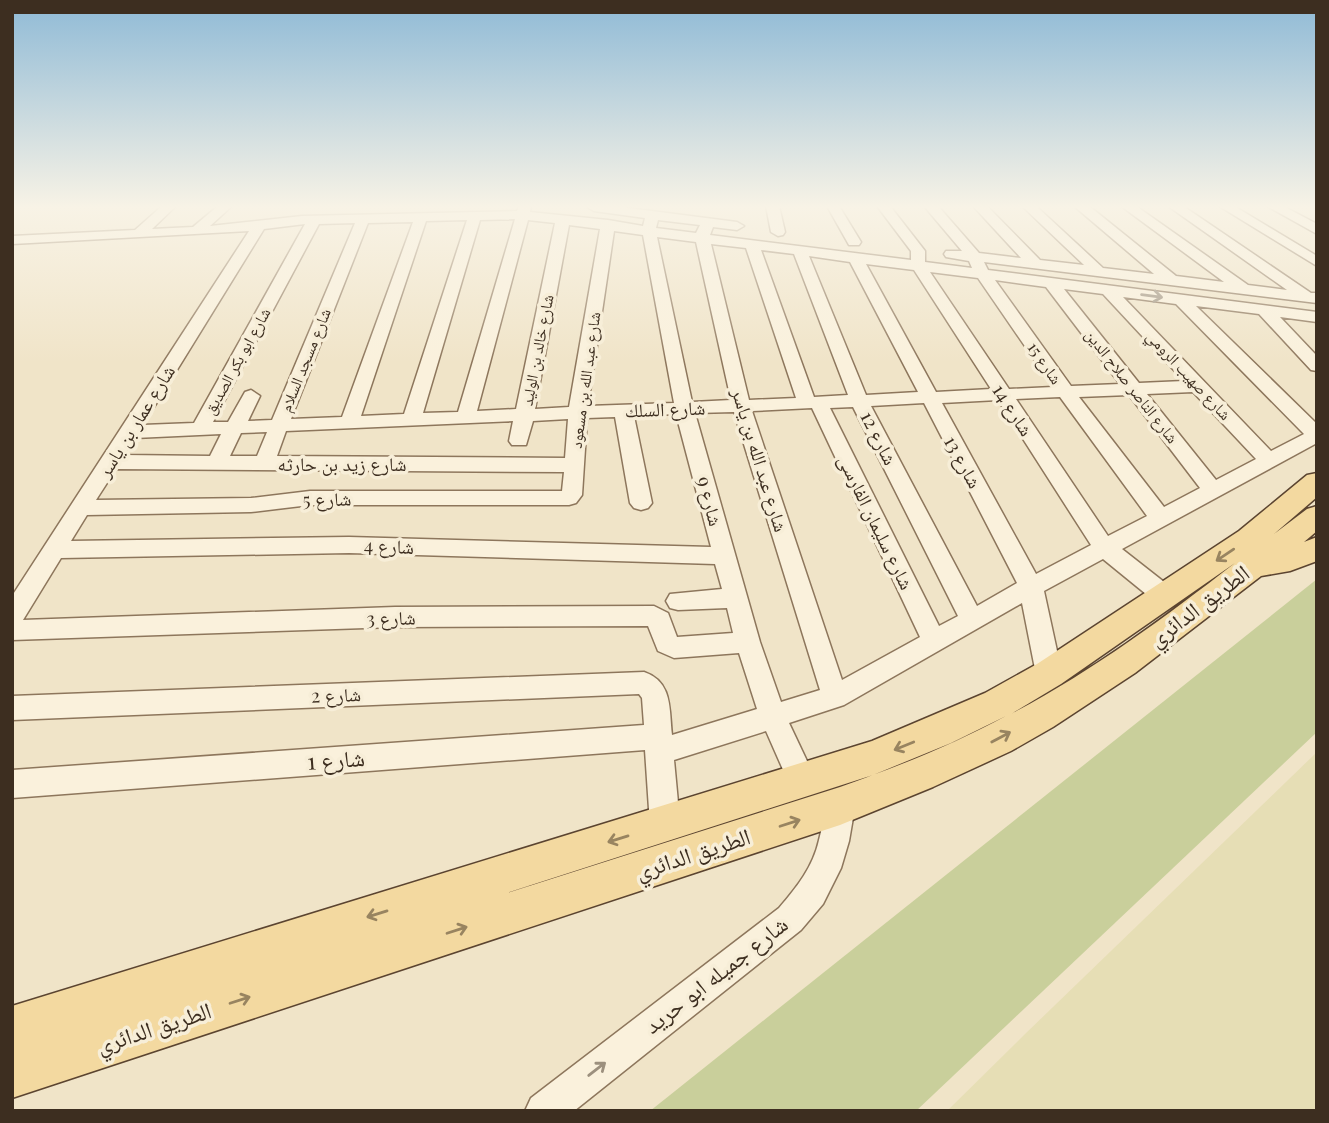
<svg xmlns="http://www.w3.org/2000/svg" width="1329" height="1123" viewBox="0 0 1329 1123" font-family="'Playfair Display','Noto Naskh Arabic',serif">
<style>
.farmland{fill:#e6deb5}
.green{fill:#c9cf9b}
.lines{fill:none;stroke-linecap:round;stroke-linejoin:round}
.minor-casing{stroke:#8d765c;stroke-width:3}
.major-casing{stroke:#5b4430;stroke-width:3}
.minor{fill:#faf1dc;fill-rule:evenodd}
.major{fill:#f3d9a0;fill-rule:evenodd}
.oneway{stroke:#9c907e}
.oneway2{stroke:#988460}
.labels{text-anchor:middle;stroke-width:7;stroke-linejoin:round;paint-order:stroke}
.far-street-label{font-size:16px;fill:#3d2e20;stroke:#f7eed8}
.street-label{font-size:19px;fill:#3d2e20;stroke:#f7eed8}
.near-street-label{font-size:23px;fill:#3d2e20;stroke:#f7eed8}
</style>
<rect width="100%" height="100%" fill="#f0e4c8"/>
<path class="farmland" d="M 1317,752 L 1317,1111 L 947,1111 L 1024,1035 Z"/>
<path class="green" d="M 1317,579 L 1317,732 L 916,1111 L 650,1111 Z"/>
<g class="lines">
<g class="minor-casing">
<g id="minor">
<path d="M 162,206 L 176,206 L 152,229 L 193,227 L 218,206 L 232,206 L 210,226 L 302,216 L 517,211 L 519,206 L 531,206 L 530,212 L 608,220 L 643,226 L 645,218 L 594,211 L 587,207 L 613,206 L 737,222 L 744,226 L 737,230 L 713,227 L 710,235 L 911,260 L 911,251 L 877,206 L 890,206 L 925,251 L 925,262 L 972,268 L 969,261 L 946,257 L 944,254 L 946,251 L 962,251 L 924,206 L 938,206 L 979,253 L 1021,258 L 973,206 L 987,206 L 1040,260 L 1084,265 L 1022,206 L 1036,206 L 1103,268 L 1154,274 L 1074,206 L 1089,206 L 1176,276 L 1224,282 L 1121,206 L 1136,206 L 1248,285 L 1287,290 L 1168,206 L 1183,206 L 1311,293 L 1317,293 L 1317,303 L 984,262 L 988,270 L 1317,312 L 1317,322 L 1280,317 L 1317,356 L 1317,371 L 1311,370 L 1259,314 L 1196,306 L 1317,424 L 1317,443 L 1122,549 L 1173,589 L 1177,596 L 1173,603 L 1165,605 L 1157,603 L 1103,559 L 1044,591 L 1062,674 L 1058,682 L 1049,685 L 1040,682 L 1036,674 L 1022,603 L 844,705 L 789,723 L 816,780 L 812,790 L 802,794 L 792,790 L 766,731 L 674,760 L 680,824 L 676,834 L 665,839 L 654,834 L 650,824 L 645,750 L 12,798 L 12,770 L 644,725 L 642,698 L 639,694 L 12,720 L 12,696 L 644,672 C 673,682 669,709 672,735 L 757,709 L 739,653 L 674,658 L 658,651 L 648,626 L 395,627 L 12,640 L 12,596 L 249,231 L 12,244 L 12,236 L 135,230 ZM 515,219 L 458,412 L 423,413 L 480,220 ZM 467,220 L 404,414 L 361,416 L 426,221 ZM 528,220 L 555,223 L 516,409 L 477,411 ZM 658,220 L 700,225 L 696,233 L 656,228 ZM 413,222 L 342,417 L 291,419 L 368,223 ZM 355,223 L 272,420 L 248,421 L 260,396 L 251,390 L 245,392 L 228,422 L 213,422 L 319,224 ZM 305,224 L 194,423 L 143,425 L 264,229 ZM 569,225 L 600,229 L 569,407 L 535,409 ZM 614,231 L 643,235 L 674,403 L 588,406 ZM 657,237 L 696,242 L 731,400 L 692,402 ZM 711,244 L 746,248 L 796,398 L 749,400 ZM 761,250 L 794,254 L 848,395 L 814,397 ZM 809,256 L 850,262 L 918,392 L 866,395 ZM 866,264 L 914,270 L 991,389 L 936,392 ZM 930,272 L 978,278 L 1053,387 L 1009,389 ZM 995,280 L 1046,287 L 1120,384 L 1071,386 ZM 1064,289 L 1103,294 L 1184,381 L 1139,383 ZM 1123,297 L 1176,304 L 1304,434 L 1271,451 ZM 1193,392 L 1256,459 L 1216,480 L 1147,394 ZM 1129,395 L 1200,488 L 1164,507 L 1079,397 ZM 1060,397 L 1147,516 L 1108,536 L 1016,399 ZM 998,400 L 1091,545 L 1036,574 L 942,403 ZM 924,403 L 1017,583 L 977,606 L 871,406 ZM 853,407 L 958,616 L 939,626 L 830,408 ZM 812,408 L 920,637 L 842,680 L 752,411 ZM 734,412 L 820,690 L 781,702 L 760,642 L 695,413 ZM 676,414 L 711,547 L 349,537 L 71,541 L 87,515 L 251,512 L 310,505 L 569,505 L 576,503 L 582,495 L 587,418 L 615,417 L 630,503 L 634,508 L 641,510 L 648,508 L 652,503 L 634,416 ZM 568,419 L 565,458 L 277,456 L 286,431 L 513,421 L 509,441 L 512,445 L 526,445 L 533,421 ZM 267,432 L 257,456 L 230,456 L 241,433 ZM 221,434 L 210,456 L 124,455 L 135,438 ZM 116,469 L 564,472 L 562,491 L 310,491 L 251,498 L 96,500 ZM 349,553 L 715,564 L 722,589 L 670,594 L 666,601 L 670,608 L 678,610 L 727,608 L 733,633 L 677,637 L 668,613 L 654,606 L 395,607 L 23,620 L 61,558 Z"/>
<path d="M 766,206 L 779,206 L 785,232 L 783,235 L 778,236 L 771,232 Z"/>
<path d="M 827,206 L 839,206 L 861,242 L 859,245 L 849,245 Z"/>
<path d="M 1219,206 L 1234,206 L 1317,256 L 1317,266 Z"/>
<path d="M 1267,206 L 1283,206 L 1317,224 L 1317,234 Z"/>
<path d="M 840,792 L 850,796 L 855,806 L 849,841 L 841,868 L 823,904 L 801,930 L 574,1111 L 525,1111 L 531,1098 L 779,908 C 797,887 813,867 819,840 C 823,825 824,810 830,796 Z"/>
</g>
</g>
<g class="major-casing">
<path id="major" d="M 1317,473 L 1317,497 L 1274,534 L 1307,509 L 1317,506 L 1317,531 L 1304,542 L 1317,537 L 1317,561 L 1290,571 L 1261,576 L 1135,673 L 1053,727 L 1011,751 L 933,787 L 840,825 L 12,1098 L 12,1006 L 872,741 L 985,693 L 1037,664 L 1239,531 L 1307,475 ZM 1235,563 C 1164,618 1091,672 1011,714 L 1061,684 ZM 1006,716 C 952,745 897,767 840,787 L 457,909 L 873,775 L 951,743 Z"/>
</g>
<use href="#minor" class="minor"/>
<use href="#major" class="major"/>
</g>
<defs><path id="oneway-shaft" d="M-6 0H5M1.5-3L5.5 0L1.5 3" fill="none" stroke-width="1.6" stroke-linecap="round" stroke-linejoin="round" transform="scale(1.75)"/></defs>
<g class="oneway">
<use href="#oneway-shaft" transform="translate(1152 296) rotate(7)"/>
<use href="#oneway-shaft" transform="translate(597 1069) rotate(-38)"/>
</g>
<g class="oneway2">
<use href="#oneway-shaft" transform="translate(1225 555) rotate(146)"/>
<use href="#oneway-shaft" transform="translate(1001 737) rotate(-28)"/>
<use href="#oneway-shaft" transform="translate(904 746) rotate(158)"/>
<use href="#oneway-shaft" transform="translate(790 823) rotate(-18)"/>
<use href="#oneway-shaft" transform="translate(618 839) rotate(163)"/>
<use href="#oneway-shaft" transform="translate(377 914) rotate(163)"/>
<use href="#oneway-shaft" transform="translate(457 930) rotate(-18)"/>
<use href="#oneway-shaft" transform="translate(240 1000) rotate(-18)"/>
</g>
<linearGradient id="sky" x2="0" y2="1"><stop stop-color="#8fbad6"/><stop offset="0.57" stop-color="#f8f3e6"/><stop offset="1" stop-color="#f8f3e6" stop-opacity="0"/></linearGradient>
<rect width="1329" height="363" fill="url(#sky)"/>
<g class="labels">
<g class="far-street-label">
<text transform="translate(537 350) rotate(-79)" y="6">شارع خالد بن الوليد</text>
<text transform="translate(305 360) rotate(-68)" y="6">شارع مسجد السلام</text>
<text transform="translate(237 361) rotate(-61)" y="6">شارع ابو بكر الصديق</text>
<text transform="translate(1045 363) rotate(55)" y="6">شارع 15</text>
<text transform="translate(1189 375) rotate(47)" y="6">شارع صهيب الرومي</text>
<text transform="translate(585 380) rotate(-82)" y="6">شارع عبد الله بن مسعود</text>
<text transform="translate(1132 386) rotate(52)" y="6">شارع الناصر صلاح الدين</text>
</g>
<g class="street-label">
<text transform="translate(665 409) rotate(-2)" y="7">شارع السلك</text>
<text transform="translate(1013 410) rotate(57)" y="7">شارع 14</text>
<text transform="translate(136 421) rotate(-58)" y="7">شارع عمار بن ياسر</text>
<text transform="translate(879 438) rotate(63)" y="7">شارع 12</text>
<text transform="translate(760 460) rotate(73)" y="7">شارع عبد الله بن ياسر</text>
<text transform="translate(963 462) rotate(61)" y="7">شارع 13</text>
<text x="342" y="471">شارع زيد بن حارثه</text>
<text transform="translate(327 499) rotate(-1)" y="7">شارع 5</text>
<text transform="translate(710 501) rotate(75)" y="7">شارع 9</text>
<text transform="translate(876 522) rotate(64)" y="7">شارع سليمان الفارسى</text>
<text transform="translate(389 546) rotate(2)" y="7">شارع 4</text>
<text transform="translate(391 618) rotate(-1)" y="7">شارع 3</text>
<text transform="translate(336 695) rotate(-2)" y="7">شارع 2</text>
</g>
<g class="near-street-label">
<text transform="translate(1199 606) rotate(-37)" y="8">الطريق الدائري</text>
<text transform="translate(336 760) rotate(-4)" y="8">شارع 1</text>
<text transform="translate(693 854) rotate(-18)" y="8">الطريق الدائري</text>
<text transform="translate(716 975) rotate(-38)" y="8">شارع جميله ابو حريد</text>
<text transform="translate(154 1028) rotate(-18)" y="8">الطريق الدائري</text>
</g>
</g>
<rect width="1329" height="1123" fill="none" stroke="#3d2e20" stroke-width="28"/>
</svg>
